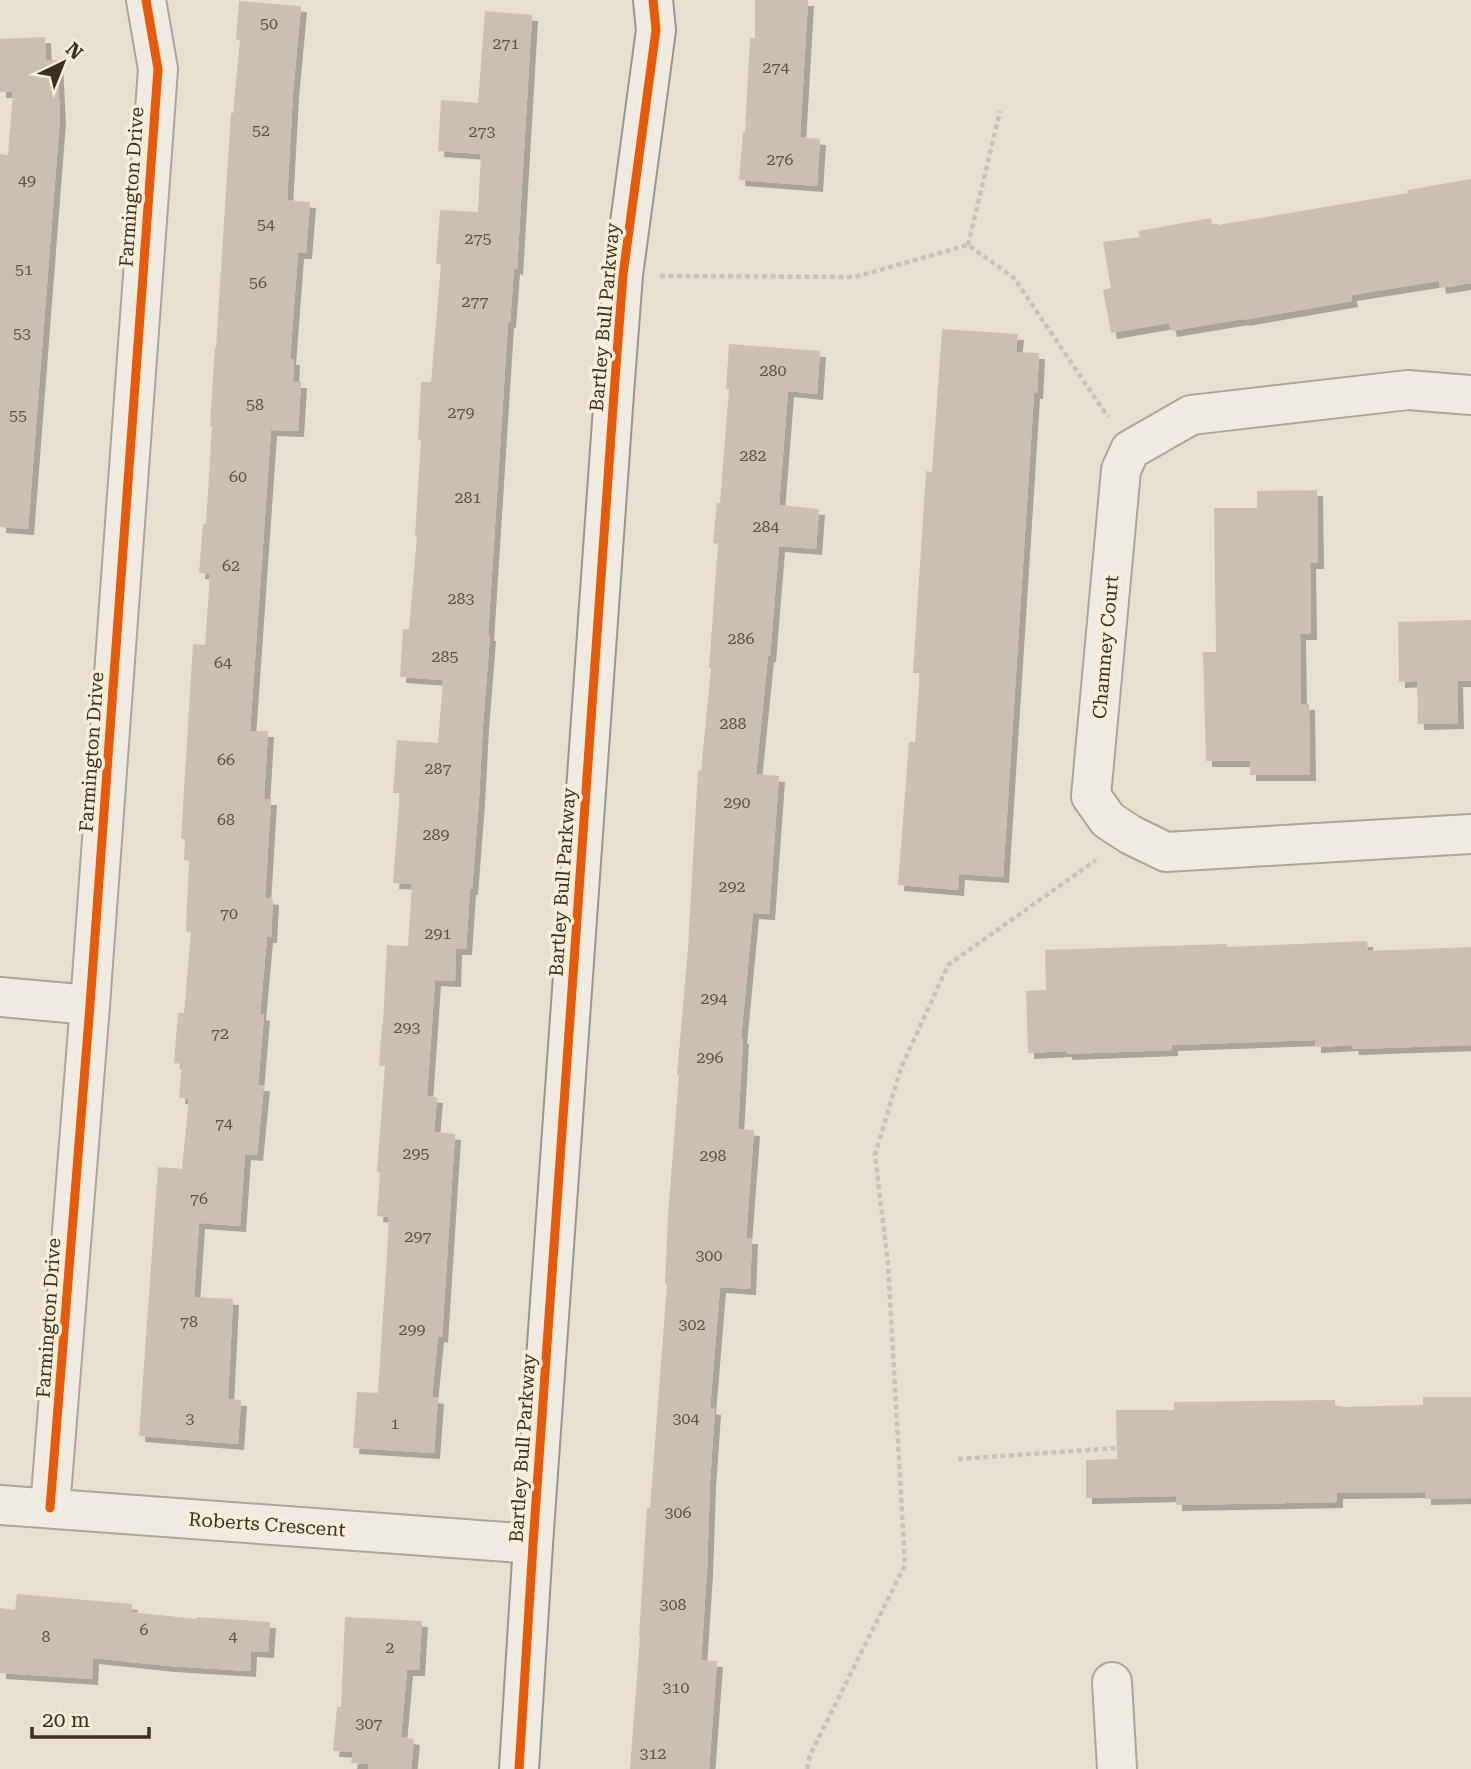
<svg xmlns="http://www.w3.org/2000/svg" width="1471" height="1769" viewBox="0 0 1471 1769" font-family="'Roboto Serif',serif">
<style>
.building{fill:#cbbfb2;filter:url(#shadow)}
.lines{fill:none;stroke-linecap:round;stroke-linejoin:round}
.street-casing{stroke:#ada599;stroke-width:42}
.secondary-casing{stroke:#9c958a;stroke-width:42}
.path{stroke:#c8c2b9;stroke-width:4.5;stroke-dasharray:5 3.5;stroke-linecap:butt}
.street{stroke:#efebe3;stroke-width:38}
.secondary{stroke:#efebe3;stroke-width:38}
.cycleway-casing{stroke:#f7eed8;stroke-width:13}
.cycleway{stroke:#e8590c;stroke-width:9}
.labels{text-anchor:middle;stroke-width:7;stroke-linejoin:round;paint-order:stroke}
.number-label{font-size:16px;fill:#605244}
.street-label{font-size:19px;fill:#3d2e20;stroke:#f7eed8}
</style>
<defs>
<filter id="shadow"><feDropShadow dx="6" dy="6" stdDeviation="0" flood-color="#0004"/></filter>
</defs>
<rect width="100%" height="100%" fill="#e7e0d1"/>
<g class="building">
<path d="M 755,0 L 808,0 L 800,137 L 820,139 L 817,186 L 739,180 L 743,132 L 745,132 L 750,38 L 755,38 Z"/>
<path d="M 239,1 L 301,6 L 293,92 L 287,200 L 310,202 L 306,253 L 298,253 L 290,359 L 294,359 L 293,382 L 301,382 L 298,431 L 271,430 L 250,731 L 268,731 L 264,799 L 271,799 L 265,898 L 273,899 L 271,937 L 267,937 L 260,1014 L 264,1015 L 258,1085 L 264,1085 L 257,1155 L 245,1154 L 240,1226 L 199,1223 L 194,1297 L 233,1299 L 228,1399 L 241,1400 L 238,1444 L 139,1436 L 158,1167 L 182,1169 L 189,1099 L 179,1098 L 182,1064 L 174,1063 L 178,1013 L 184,1013 L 191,932 L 187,932 L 186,928 L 189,861 L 184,860 L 185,839 L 181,839 L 193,644 L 205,645 L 210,574 L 199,573 L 203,524 L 206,524 L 212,426 L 210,426 L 215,347 L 216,347 L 231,113 L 233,113 L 240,40 L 236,40 Z"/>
<path d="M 485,11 L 532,15 L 517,269 L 514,268 L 510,322 L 508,322 L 488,635 L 490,635 L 483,724 L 479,798 L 472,889 L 470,889 L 466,949 L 456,949 L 455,981 L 435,980 L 427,1096 L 437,1097 L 434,1132 L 455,1134 L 442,1337 L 438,1336 L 432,1397 L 438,1398 L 434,1453 L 353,1448 L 357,1392 L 378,1393 L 387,1254 L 389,1217 L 377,1216 L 380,1173 L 377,1172 L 385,1066 L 379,1066 L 382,1024 L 383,1024 L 387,945 L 408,946 L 412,884 L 393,883 L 400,793 L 393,793 L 397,740 L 438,743 L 443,680 L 400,677 L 403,629 L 409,629 L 417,537 L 415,536 L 421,440 L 418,440 L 421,382 L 431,382 L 441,264 L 436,264 L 440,210 L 478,212 L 481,154 L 438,151 L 441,100 L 478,103 Z"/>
<path d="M 45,37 L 46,60 L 57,60 L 60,117 L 28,529 L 0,527 L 0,154 L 8,155 L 13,92 L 0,92 L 0,39 Z"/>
<path d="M 1471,179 L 1471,283 L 1440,288 L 1439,281 L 1351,295 L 1352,301 L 1243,320 L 1243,319 L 1171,331 L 1169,323 L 1111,333 L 1103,290 L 1111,288 L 1103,242 L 1140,237 L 1138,231 L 1211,218 L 1212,226 L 1408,193 L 1407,190 Z"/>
<path d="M 942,329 L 1018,334 L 1016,352 L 1039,353 L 1037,393 L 1034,393 L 1003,877 L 959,874 L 958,890 L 898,885 L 909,742 L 915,742 L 920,673 L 913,673 L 926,471 L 932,472 Z"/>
<path d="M 729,344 L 820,351 L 817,394 L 788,391 L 779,505 L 819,509 L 816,549 L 779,546 L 770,656 L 768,656 L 756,774 L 779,776 L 769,914 L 753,913 L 741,1038 L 743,1038 L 738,1129 L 754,1130 L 746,1238 L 752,1238 L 750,1289 L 720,1287 L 710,1408 L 715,1409 L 710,1482 L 707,1570 L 701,1660 L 717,1661 L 709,1769 L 630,1769 L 640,1637 L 639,1637 L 647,1508 L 650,1508 L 667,1284 L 665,1284 L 668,1215 L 679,1075 L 677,1075 L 688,948 L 698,770 L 701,771 L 711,668 L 709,668 L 718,544 L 713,543 L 717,503 L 720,503 L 729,389 L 726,389 Z"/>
<path d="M 1317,490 L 1318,563 L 1310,563 L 1311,634 L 1300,634 L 1301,704 L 1309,704 L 1310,775 L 1250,775 L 1250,761 L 1206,761 L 1203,652 L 1216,652 L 1214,508 L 1257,508 L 1257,491 Z"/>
<path d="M 1471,620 L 1471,681 L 1457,681 L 1458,723 L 1418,724 L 1417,681 L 1399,682 L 1398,622 Z"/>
<path d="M 1367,941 L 1368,951 L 1471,947 L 1471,1045 L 1353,1049 L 1352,1045 L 1315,1047 L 1315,1040 L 1172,1045 L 1172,1050 L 1066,1054 L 1066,1051 L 1028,1053 L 1026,991 L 1046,990 L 1045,950 L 1227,944 L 1227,947 Z"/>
<path d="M 1423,1397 L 1471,1397 L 1471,1498 L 1425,1499 L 1425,1492 L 1337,1493 L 1337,1502 L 1176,1505 L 1176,1496 L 1086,1498 L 1086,1460 L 1117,1459 L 1116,1410 L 1174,1410 L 1174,1402 L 1335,1400 L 1335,1407 L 1423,1405 Z"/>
<path d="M 17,1594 L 132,1604 L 131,1612 L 197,1619 L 197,1617 L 270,1622 L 268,1652 L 251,1651 L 250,1671 L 169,1666 L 93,1658 L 92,1679 L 0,1673 L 0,1608 L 15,1610 Z"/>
<path d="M 345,1617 L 422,1621 L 419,1670 L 407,1670 L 401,1737 L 414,1739 L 411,1769 L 368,1769 L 368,1764 L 351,1763 L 353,1752 L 333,1751 L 337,1707 L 341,1707 Z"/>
</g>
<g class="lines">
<g class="street-casing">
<g id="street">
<path d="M 1471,395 L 1408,390 L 1191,415 L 1130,450 L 1121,470 L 1091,796 L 1108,820 L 1131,835 L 1166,852 L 1471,834"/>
<path d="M 0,997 L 90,1005"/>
<path d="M 0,1505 L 533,1544"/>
<path d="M 50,1508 L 90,1005 L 158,69 L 146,0"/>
<path d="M 1112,1682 L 1117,1769"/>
</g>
</g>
<g class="secondary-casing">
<path id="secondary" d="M 519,1769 L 533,1544 L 614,393 L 623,275 L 656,30 L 653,0"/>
</g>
<g class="path">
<path d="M 968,245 L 1000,111"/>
<path d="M 660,276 L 855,277 L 968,245 L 1014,278 L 1108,417"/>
<path d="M 958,1459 L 1117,1448"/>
<path d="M 807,1769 L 810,1755 L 905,1565 L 888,1264 L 875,1155 L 901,1068 L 948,965 L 1096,860"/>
</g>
<use href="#street" class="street"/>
<use href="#secondary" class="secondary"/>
<g class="cycleway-casing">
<g id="cycleway">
<path d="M 50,1508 L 90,1005 L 158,69 L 146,0"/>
<path d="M 519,1769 L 533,1544 L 614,393 L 623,275 L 656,30 L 653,0"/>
</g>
</g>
<use href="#cycleway" class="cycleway"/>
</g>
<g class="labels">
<g class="number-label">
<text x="269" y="29">50</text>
<text x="506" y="49">271</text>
<text x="776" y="73">274</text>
<text x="261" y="136">52</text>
<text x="482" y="137">273</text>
<text x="780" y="165">276</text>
<text x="27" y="186">49</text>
<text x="266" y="230">54</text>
<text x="478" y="244">275</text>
<text x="24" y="275">51</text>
<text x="258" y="288">56</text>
<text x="475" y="307">277</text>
<text x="22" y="339">53</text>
<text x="773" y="376">280</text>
<text x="255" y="410">58</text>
<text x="461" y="418">279</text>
<text x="18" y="421">55</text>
<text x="753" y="461">282</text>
<text x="238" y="482">60</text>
<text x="468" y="503">281</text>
<text x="766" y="532">284</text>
<text x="231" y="571">62</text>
<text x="461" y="604">283</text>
<text x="741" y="644">286</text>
<text x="445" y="662">285</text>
<text x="223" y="668">64</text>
<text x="733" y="729">288</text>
<text x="226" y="765">66</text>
<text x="438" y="774">287</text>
<text x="737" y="808">290</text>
<text x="226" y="825">68</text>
<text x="436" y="840">289</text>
<text x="732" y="892">292</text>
<text x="229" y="919">70</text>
<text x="438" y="939">291</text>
<text x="714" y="1004">294</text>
<text x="407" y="1033">293</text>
<text x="220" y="1039">72</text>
<text x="710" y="1063">296</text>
<text x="224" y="1129">74</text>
<text x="416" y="1159">295</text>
<text x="713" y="1161">298</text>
<text x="199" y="1204">76</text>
<text x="418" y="1242">297</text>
<text x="709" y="1261">300</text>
<text x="189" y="1327">78</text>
<text x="692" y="1330">302</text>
<text x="412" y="1335">299</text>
<text x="190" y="1424">3</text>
<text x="686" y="1424">304</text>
<text x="395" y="1429">1</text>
<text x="678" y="1518">306</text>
<text x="673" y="1610">308</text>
<text x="144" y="1635">6</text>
<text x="46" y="1642">8</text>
<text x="233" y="1642">4</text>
<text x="390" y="1653">2</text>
<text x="676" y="1693">310</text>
<text x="369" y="1729">307</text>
<text x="653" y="1759">312</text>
</g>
<g class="street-label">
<text transform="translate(131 187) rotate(-86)" y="7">Farmington Drive</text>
<text transform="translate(604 317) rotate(-85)" y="7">Bartley Bull Parkway</text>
<text transform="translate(1105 647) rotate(-85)" y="7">Chamney Court</text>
<text transform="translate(91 752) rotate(-86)" y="7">Farmington Drive</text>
<text transform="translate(562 882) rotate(-86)" y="7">Bartley Bull Parkway</text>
<text transform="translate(48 1318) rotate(-86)" y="7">Farmington Drive</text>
<text transform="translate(522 1448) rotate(-86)" y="7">Bartley Bull Parkway</text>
<text transform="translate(267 1524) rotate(4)" y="7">Roberts Crescent</text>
</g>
</g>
<g transform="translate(63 63) rotate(43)" stroke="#f7eed8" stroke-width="5" paint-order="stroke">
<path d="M0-5L12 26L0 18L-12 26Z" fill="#3d2e20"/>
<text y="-10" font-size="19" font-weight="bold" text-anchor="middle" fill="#3d2e20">N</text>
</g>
<path d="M32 1727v10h117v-10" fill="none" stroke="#3d2e20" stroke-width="3.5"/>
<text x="42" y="1727" font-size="21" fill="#3d2e20" stroke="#f7eed8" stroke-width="5" paint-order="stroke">20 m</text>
</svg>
